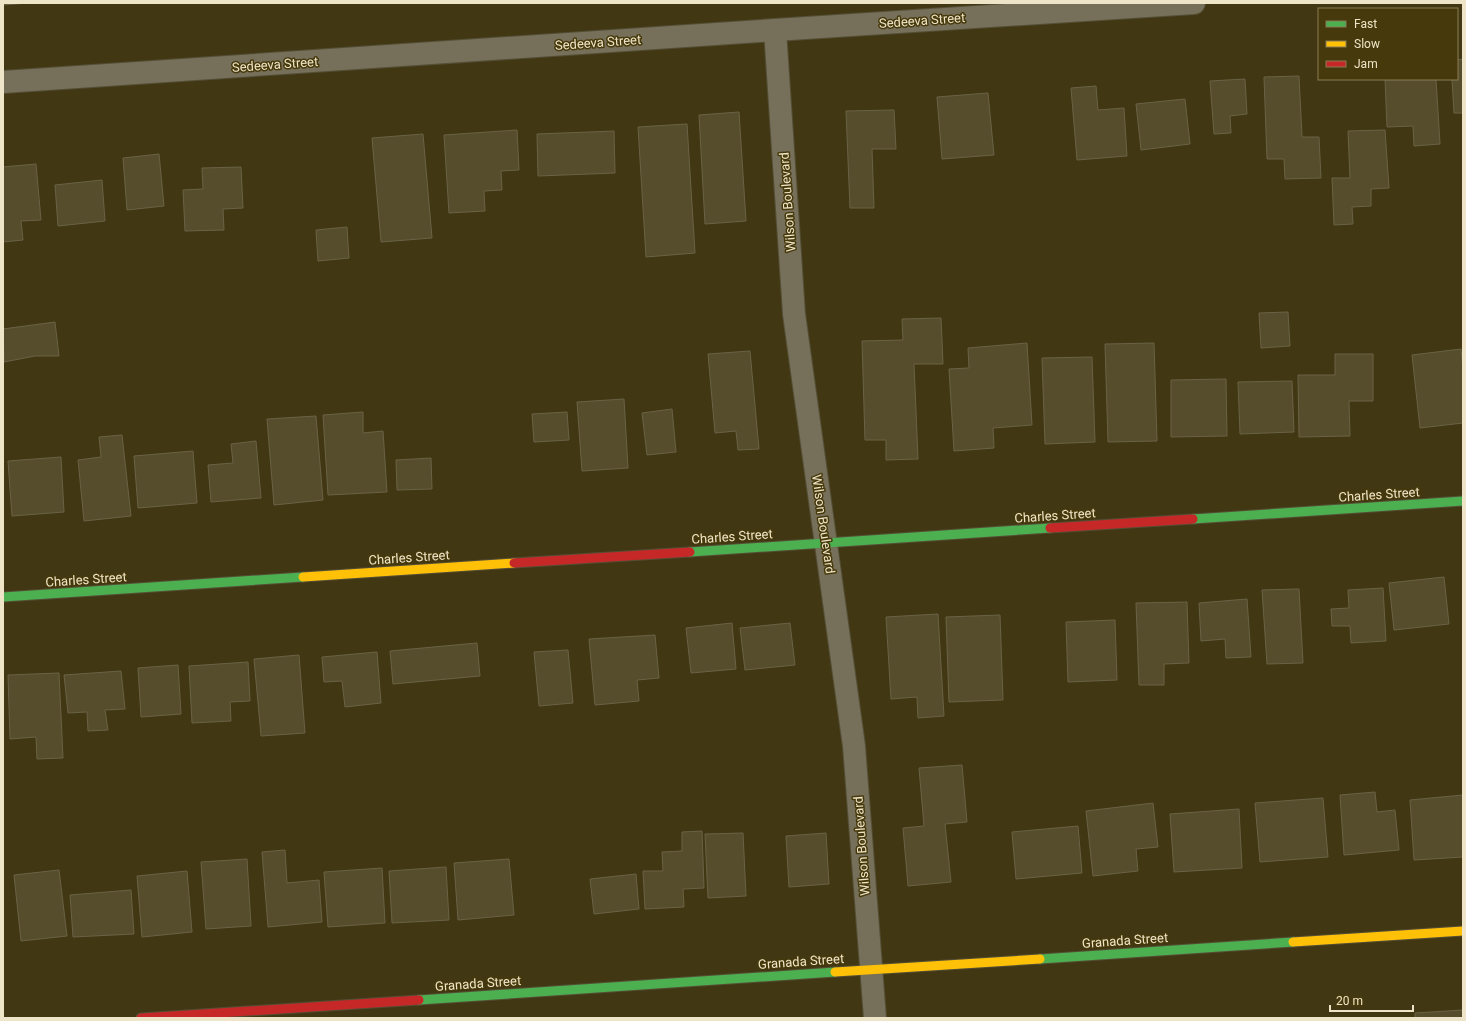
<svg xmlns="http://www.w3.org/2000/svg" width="1466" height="1021" viewBox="0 0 1466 1021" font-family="Roboto,sans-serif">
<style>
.building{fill:#564d2c;stroke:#6a6246}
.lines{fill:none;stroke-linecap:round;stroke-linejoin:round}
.street-casing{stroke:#554e36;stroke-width:24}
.fast-casing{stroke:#554e36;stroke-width:11}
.slow-casing{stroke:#554e36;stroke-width:11}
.jam-casing{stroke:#554e36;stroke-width:11}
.street{stroke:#766f59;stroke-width:22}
.fast{stroke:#4caf50;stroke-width:9}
.slow{stroke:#ffc107;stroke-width:9}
.jam{stroke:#c62828;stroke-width:9}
.labels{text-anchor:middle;stroke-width:3;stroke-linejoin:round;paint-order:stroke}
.street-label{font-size:13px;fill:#eee4c7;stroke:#46390b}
</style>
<rect width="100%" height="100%" fill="#413813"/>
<g class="building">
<path d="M 3,3 L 28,3 L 3,5 Z"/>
<path d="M 1463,59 L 1463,113 L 1454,113 L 1452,79 L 1457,79 L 1457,60 Z"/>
<path d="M 1299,76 L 1302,137 L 1319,137 L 1321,178 L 1285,179 L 1284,159 L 1267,159 L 1264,77 Z"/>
<path d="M 1245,79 L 1247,114 L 1230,116 L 1231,133 L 1214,134 L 1210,81 Z"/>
<path d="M 1385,79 L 1436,79 L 1440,144 L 1414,146 L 1413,126 L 1387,127 Z"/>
<path d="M 1096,86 L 1098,110 L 1124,108 L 1127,156 L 1077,160 L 1071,88 Z"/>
<path d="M 988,93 L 994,155 L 942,159 L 937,97 Z"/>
<path d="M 1185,99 L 1190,144 L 1141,150 L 1136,104 Z"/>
<path d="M 894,110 L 896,149 L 872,149 L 874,208 L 850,208 L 846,111 Z"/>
<path d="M 739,112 L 746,221 L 705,224 L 699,115 Z"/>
<path d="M 687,124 L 695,253 L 646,257 L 638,127 Z"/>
<path d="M 517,130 L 519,170 L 501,171 L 502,190 L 484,191 L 485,211 L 449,213 L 444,135 Z"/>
<path d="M 1385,130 L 1389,188 L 1371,189 L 1371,206 L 1352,207 L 1353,224 L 1334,225 L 1332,178 L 1350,178 L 1348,131 Z"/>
<path d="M 614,131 L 615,173 L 538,176 L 537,134 Z"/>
<path d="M 423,134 L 432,238 L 381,242 L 372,138 Z"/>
<path d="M 159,154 L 164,206 L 127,210 L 123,158 Z"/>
<path d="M 36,164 L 41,220 L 21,221 L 23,240 L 3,242 L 3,167 Z"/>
<path d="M 241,167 L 243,208 L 223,209 L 224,230 L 185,231 L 183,190 L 203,189 L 202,168 Z"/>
<path d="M 102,180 L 105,221 L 58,226 L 55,185 Z"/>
<path d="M 347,227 L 349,258 L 318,261 L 316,230 Z"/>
<path d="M 1288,312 L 1290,346 L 1261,348 L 1259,313 Z"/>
<path d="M 941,318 L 943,364 L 914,364 L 918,459 L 886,460 L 886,440 L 865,440 L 862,341 L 903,340 L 902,319 Z"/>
<path d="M 55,322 L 59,356 L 35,356 L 4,362 L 3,329 Z"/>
<path d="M 1027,343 L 1032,425 L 993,428 L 994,448 L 954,451 L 949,369 L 969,368 L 968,348 Z"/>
<path d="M 1154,343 L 1157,441 L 1108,442 L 1105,344 Z"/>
<path d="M 1461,349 L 1463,369 L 1463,423 L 1420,428 L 1412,355 Z"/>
<path d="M 750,351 L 759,449 L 738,450 L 736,431 L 715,433 L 708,354 Z"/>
<path d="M 1335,354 L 1373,354 L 1373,401 L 1349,401 L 1350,436 L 1299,437 L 1298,375 L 1335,375 Z"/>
<path d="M 1092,357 L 1095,442 L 1045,444 L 1042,358 Z"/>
<path d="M 1226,379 L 1227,436 L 1171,437 L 1171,380 Z"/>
<path d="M 1292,381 L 1294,432 L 1240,434 L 1238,382 Z"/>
<path d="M 624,399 L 628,468 L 582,471 L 577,402 Z"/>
<path d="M 672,409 L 676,452 L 647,455 L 642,413 Z"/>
<path d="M 363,412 L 363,433 L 383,431 L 387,492 L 328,495 L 323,415 Z"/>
<path d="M 567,412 L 569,440 L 534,442 L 532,414 Z"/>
<path d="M 316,416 L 323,500 L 274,505 L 267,419 Z"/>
<path d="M 122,435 L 131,516 L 84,521 L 78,460 L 101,457 L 99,437 Z"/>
<path d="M 256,441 L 261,498 L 211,502 L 208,465 L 233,463 L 231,444 Z"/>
<path d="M 193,451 L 197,503 L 138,508 L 134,456 Z"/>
<path d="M 61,457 L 64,512 L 12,516 L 8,461 Z"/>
<path d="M 431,458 L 432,489 L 397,490 L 396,460 Z"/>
<path d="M 1444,577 L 1449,624 L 1394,630 L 1389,583 Z"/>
<path d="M 1383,588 L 1386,641 L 1351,643 L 1350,626 L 1332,626 L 1331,609 L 1349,608 L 1348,590 Z"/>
<path d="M 1299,589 L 1303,663 L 1267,664 L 1262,590 Z"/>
<path d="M 1247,599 L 1251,657 L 1226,658 L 1225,639 L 1201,641 L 1199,603 Z"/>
<path d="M 1187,602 L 1189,663 L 1164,664 L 1164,685 L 1139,685 L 1136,603 Z"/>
<path d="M 938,614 L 944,716 L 918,718 L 917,697 L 891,699 L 886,617 Z"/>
<path d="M 1000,615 L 1003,700 L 949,702 L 946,617 Z"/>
<path d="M 1115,620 L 1117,680 L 1068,682 L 1066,622 Z"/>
<path d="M 732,623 L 736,669 L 691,673 L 686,628 Z"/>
<path d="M 790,623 L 795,665 L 745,670 L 740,628 Z"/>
<path d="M 655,635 L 659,678 L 637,680 L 639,701 L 595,705 L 589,639 Z"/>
<path d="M 477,643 L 480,676 L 393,684 L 390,651 Z"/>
<path d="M 568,650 L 573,703 L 539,706 L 534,652 Z"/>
<path d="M 377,652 L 381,703 L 345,707 L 342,681 L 324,682 L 322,657 Z"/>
<path d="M 299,655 L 305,733 L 261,736 L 254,659 Z"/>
<path d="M 248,662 L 250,701 L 230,702 L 231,721 L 192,723 L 189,666 Z"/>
<path d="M 178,665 L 181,714 L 141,717 L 138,668 Z"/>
<path d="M 121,671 L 125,709 L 105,710 L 108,730 L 88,731 L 87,712 L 68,713 L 64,675 Z"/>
<path d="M 59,673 L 63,758 L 37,759 L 36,737 L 10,739 L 8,675 Z"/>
<path d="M 962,765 L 967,822 L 945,824 L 951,882 L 908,886 L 903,828 L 924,826 L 919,768 Z"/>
<path d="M 1375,792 L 1377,812 L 1395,810 L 1399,850 L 1344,855 L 1340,795 Z"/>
<path d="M 1463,795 L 1463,857 L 1414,860 L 1410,800 Z"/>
<path d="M 1323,798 L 1328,857 L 1260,862 L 1255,803 Z"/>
<path d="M 1153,803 L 1158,847 L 1136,849 L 1138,871 L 1093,876 L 1086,811 Z"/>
<path d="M 1239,809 L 1242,868 L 1174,872 L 1170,814 Z"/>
<path d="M 1078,826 L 1082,873 L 1016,879 L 1012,832 Z"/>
<path d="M 702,831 L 704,888 L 683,889 L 684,907 L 645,909 L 643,871 L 663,871 L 662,852 L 682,851 L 682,832 Z"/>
<path d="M 743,833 L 746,896 L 708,898 L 705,834 Z"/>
<path d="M 826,833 L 829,884 L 789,887 L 786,836 Z"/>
<path d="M 285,850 L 287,883 L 319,880 L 322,922 L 268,927 L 262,852 Z"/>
<path d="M 247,859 L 251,926 L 206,929 L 201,862 Z"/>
<path d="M 509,859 L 514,915 L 458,920 L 454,863 Z"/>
<path d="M 446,867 L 449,920 L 392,923 L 389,871 Z"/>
<path d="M 382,868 L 385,923 L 328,927 L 324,872 Z"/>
<path d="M 59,870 L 67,936 L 21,941 L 14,875 Z"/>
<path d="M 187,871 L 192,932 L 142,937 L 137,876 Z"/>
<path d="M 636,874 L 639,909 L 594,914 L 590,879 Z"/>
<path d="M 131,890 L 134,934 L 73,937 L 70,895 Z"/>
<path d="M 1463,1010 L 1463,1018 L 1415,1018 L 1415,1013 Z"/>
</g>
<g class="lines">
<g class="street-casing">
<g id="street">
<path d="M 775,30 L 794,314 L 854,746 L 875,1018"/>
<path d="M 3,82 L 775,30 L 1194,3"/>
</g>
</g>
<g class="fast-casing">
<g id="fast">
<path d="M 1193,519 L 1463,501"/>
<path d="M 690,552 L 1050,528"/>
<path d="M 3,597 L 303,577"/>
<path d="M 1040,959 L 1293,942"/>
<path d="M 419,1000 L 835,972"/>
</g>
</g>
<g class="slow-casing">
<g id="slow">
<path d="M 303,577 L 514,563"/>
<path d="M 1293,942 L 1463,931"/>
<path d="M 835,972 L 1040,959"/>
</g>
</g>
<g class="jam-casing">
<g id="jam">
<path d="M 1050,528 L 1193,519"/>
<path d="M 514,563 L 690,552"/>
<path d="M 141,1018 L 419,1000"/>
</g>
</g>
<use href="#street" class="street"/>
<use href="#fast" class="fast"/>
<use href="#slow" class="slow"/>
<use href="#jam" class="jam"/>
</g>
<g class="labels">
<g class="street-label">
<text transform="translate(922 20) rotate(-4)" y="5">Sedeeva Street</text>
<text transform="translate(598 42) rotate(-4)" y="5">Sedeeva Street</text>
<text transform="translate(275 64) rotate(-4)" y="5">Sedeeva Street</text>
<text transform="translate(787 202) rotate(-94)" y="5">Wilson Boulevard</text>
<text transform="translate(1379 494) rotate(-4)" y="5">Charles Street</text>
<text transform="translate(1055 515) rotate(-4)" y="5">Charles Street</text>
<text transform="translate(824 524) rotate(82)" y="5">Wilson Boulevard</text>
<text transform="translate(732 536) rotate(-4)" y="5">Charles Street</text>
<text transform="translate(409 557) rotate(-4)" y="5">Charles Street</text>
<text transform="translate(86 579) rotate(-4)" y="5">Charles Street</text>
<text transform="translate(861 846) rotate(-94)" y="5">Wilson Boulevard</text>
<text transform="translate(1125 940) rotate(-4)" y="5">Granada Street</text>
<text transform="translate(801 961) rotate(-4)" y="5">Granada Street</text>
<text transform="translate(478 983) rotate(-4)" y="5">Granada Street</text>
</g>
</g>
<rect width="1466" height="1021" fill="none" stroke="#eee4c7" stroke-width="8"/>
<rect x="1318" y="8" width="140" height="72" fill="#46390b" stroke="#897d56"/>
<rect x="1326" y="21" width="20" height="6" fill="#4caf50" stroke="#897d56"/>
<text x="1354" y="28" font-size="12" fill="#eee4c7">Fast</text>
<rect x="1326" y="41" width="20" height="6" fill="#ffc107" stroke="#897d56"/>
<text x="1354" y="48" font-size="12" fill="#eee4c7">Slow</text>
<rect x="1326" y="61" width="20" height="6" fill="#c62828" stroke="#897d56"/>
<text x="1354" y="68" font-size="12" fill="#eee4c7">Jam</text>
<path d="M1330 1005v6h83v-6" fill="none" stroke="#eee4c7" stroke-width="2"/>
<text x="1336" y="1005" font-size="12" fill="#eee4c7" stroke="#46390b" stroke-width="3" paint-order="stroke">20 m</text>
</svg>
